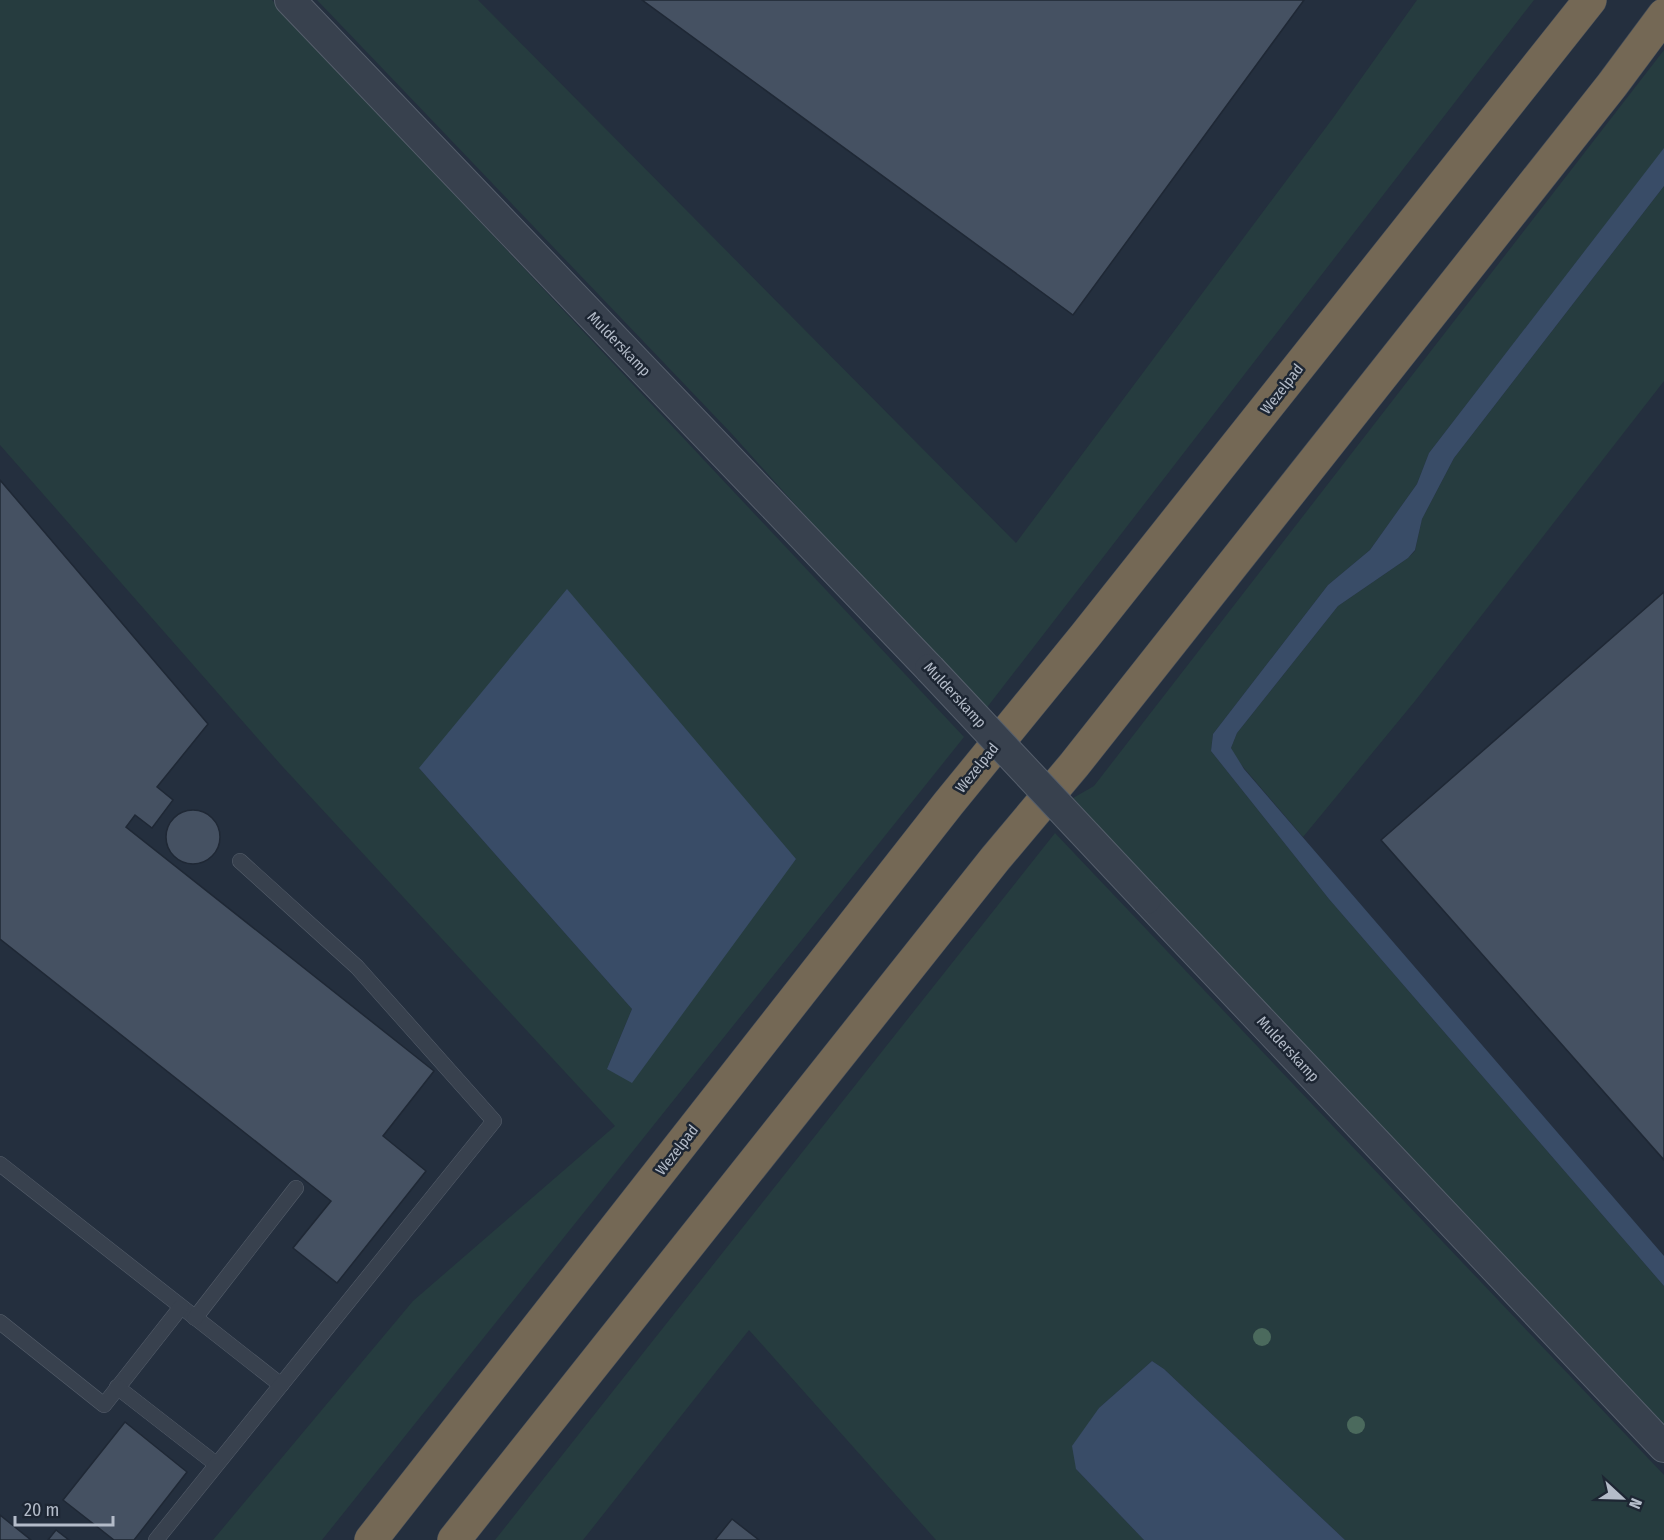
<svg xmlns="http://www.w3.org/2000/svg" width="1664" height="1540" viewBox="0 0 1664 1540" font-family="'Fira Sans Condensed',sans-serif">
<style>
.green{fill:#263c3f;fill-rule:evenodd}
.water{fill:#394c67}
.building{fill:#455162;stroke:#1f2835;stroke-width:1.5}
.lines{fill:none;stroke-linecap:round;stroke-linejoin:round}
.lane-casing{stroke:#565f6c;stroke-width:16}
.street-casing{stroke:#565f6c;stroke-width:32}
.highway-casing{stroke:#434c59;stroke-width:34}
.lane{stroke:#38414e;stroke-width:15}
.street{stroke:#38414e;stroke-width:30}
.highway{stroke:#746855;stroke-width:33}
.street-bridge-casing{stroke:#565f6c;stroke-width:32;stroke-linecap:butt}
.street-bridge{stroke:#38414e;stroke-width:30}
.tree{fill:#4b6a5d}
.labels{text-anchor:middle;stroke-width:5;stroke-linejoin:round;paint-order:stroke}
.street-label{font-size:15px;fill:#b4bcc9;stroke:#1d2633}
</style>
<rect width="100%" height="100%" fill="#242f3e"/>
<g class="green">
<path d="M 0,0 L 272,0 L 964,737 L 322,1540 L 213,1540 L 413,1301 L 615,1126 L 282,766 L 0,445 ZM 419,768 L 796,859 L 607,1069 L 632,1009 Z"/>
<path d="M 317,0 L 478,0 L 1016,543 L 1333,118 L 1417,0 L 1534,0 L 985,710 L 869,587 L 732,434 Z"/>
<path d="M 1664,50 L 1664,149 L 1429,453 L 1417,484 L 1370,550 L 1328,585 L 1213,734 L 1211,751 L 1329,899 L 1664,1286 L 1664,1424 L 1139,872 L 1073,798 L 1094,786 Z"/>
<path d="M 1664,186 L 1664,381 L 1415,701 L 1303,837 L 1232,754 L 1231,748 L 1237,733 L 1338,606 L 1408,558 L 1415,551 L 1422,519 L 1454,458 Z"/>
<path d="M 1055,833 L 1664,1475 L 1664,1540 L 1345,1540 L 1164,1369 L 1152,1361 L 1099,1408 L 1076,1469 L 1144,1540 L 936,1540 L 749,1330 L 583,1540 L 495,1540 Z"/>
</g>
<g class="water">
<path d="M 1664,148 L 1664,186 L 1454,458 L 1422,519 L 1415,550 L 1408,558 L 1338,606 L 1237,733 L 1231,748 L 1244,769 L 1664,1256 L 1664,1286 L 1329,899 L 1211,751 L 1213,734 L 1328,585 L 1370,550 L 1417,484 L 1429,453 Z"/>
<path d="M 567,589 L 796,859 L 632,1083 L 607,1069 L 632,1009 L 419,768 Z"/>
<path d="M 1152,1361 L 1164,1369 L 1345,1540 L 1144,1540 L 1076,1469 L 1072,1446 L 1099,1408 Z"/>
</g>
<g class="building">
<path d="M 642,0 L 1304,0 L 1073,315 Z"/>
<path d="M 0,480 L 208,724 L 157,787 L 173,800 L 152,828 L 135,815 L 126,827 L 434,1071 L 383,1136 L 426,1171 L 337,1283 L 293,1248 L 331,1201 L 0,939 Z"/>
<path d="M 1664,592 L 1664,1160 L 1381,840 Z"/>
<circle cx="193" cy="837" r="27"/>
<path d="M 125,1422 L 187,1472 L 134,1540 L 114,1540 L 63,1500 Z"/>
<path d="M 0,1515 L 31,1540 L 0,1540 Z"/>
<path d="M 732,1519 L 759,1540 L 715,1540 Z"/>
<path d="M 56,1530 L 69,1540 L 48,1540 Z"/>
</g>
<g class="lines">
<g class="lane-casing">
<g id="lane">
<path d="M 0,1164 L 281,1385"/>
<path d="M 195,1318 L 296,1188"/>
<path d="M 0,1322 L 104,1405 L 181,1307"/>
<path d="M 117,1387 L 216,1464"/>
<path d="M 156,1540 L 494,1121 L 357,967 L 240,861"/>
</g>
</g>
<g class="street-casing">
<g id="street">
<path d="M 290,0 L 930,669"/>
<path d="M 1146,899 L 1664,1447"/>
</g>
</g>
<g class="highway-casing">
<g id="highway">
<path d="M 371,1540 L 948,804 L 1085,636 L 1590,0"/>
<path d="M 454,1540 L 995,859 L 1074,765 L 1612,85 L 1664,15"/>
</g>
</g>
<use href="#lane" class="lane"/>
<use href="#street" class="street"/>
<use href="#highway" class="highway"/>
<g class="street-bridge-casing">
<path id="street-bridge" d="M 930,669 L 1146,899"/>
</g>
<use href="#street-bridge" class="street-bridge"/>
</g>
<g class="tree">
<circle cx="1262" cy="1337" r="9"/>
<circle cx="1356" cy="1425" r="9"/>
</g>
<g class="labels">
<g class="street-label">
<text transform="translate(619 344) rotate(46)" y="5">Mulderskamp</text>
<text transform="translate(1282 389) rotate(-52)" y="5">Wezelpad</text>
<text transform="translate(955 695) rotate(47)" y="5">Mulderskamp</text>
<text transform="translate(977 768) rotate(-51)" y="5">Wezelpad</text>
<text transform="translate(1288 1049) rotate(47)" y="5">Mulderskamp</text>
<text transform="translate(677 1150) rotate(-52)" y="5">Wezelpad</text>
</g>
</g>
<g transform="translate(1622 1498) rotate(112)" stroke="#1d2633" stroke-width="4.5" paint-order="stroke">
<path d="M0-4.5L10 22L0 15L-10 22Z" fill="#b4bcc9"/>
<text y="-9" font-size="16" font-weight="bold" text-anchor="middle" fill="#b4bcc9">N</text>
</g>
<path d="M15 1516v9h98v-9" fill="none" stroke="#b4bcc9" stroke-width="3"/>
<text x="24" y="1516" font-size="18" fill="#b4bcc9" stroke="#1d2633" stroke-width="4.5" paint-order="stroke">20 m</text>
</svg>
